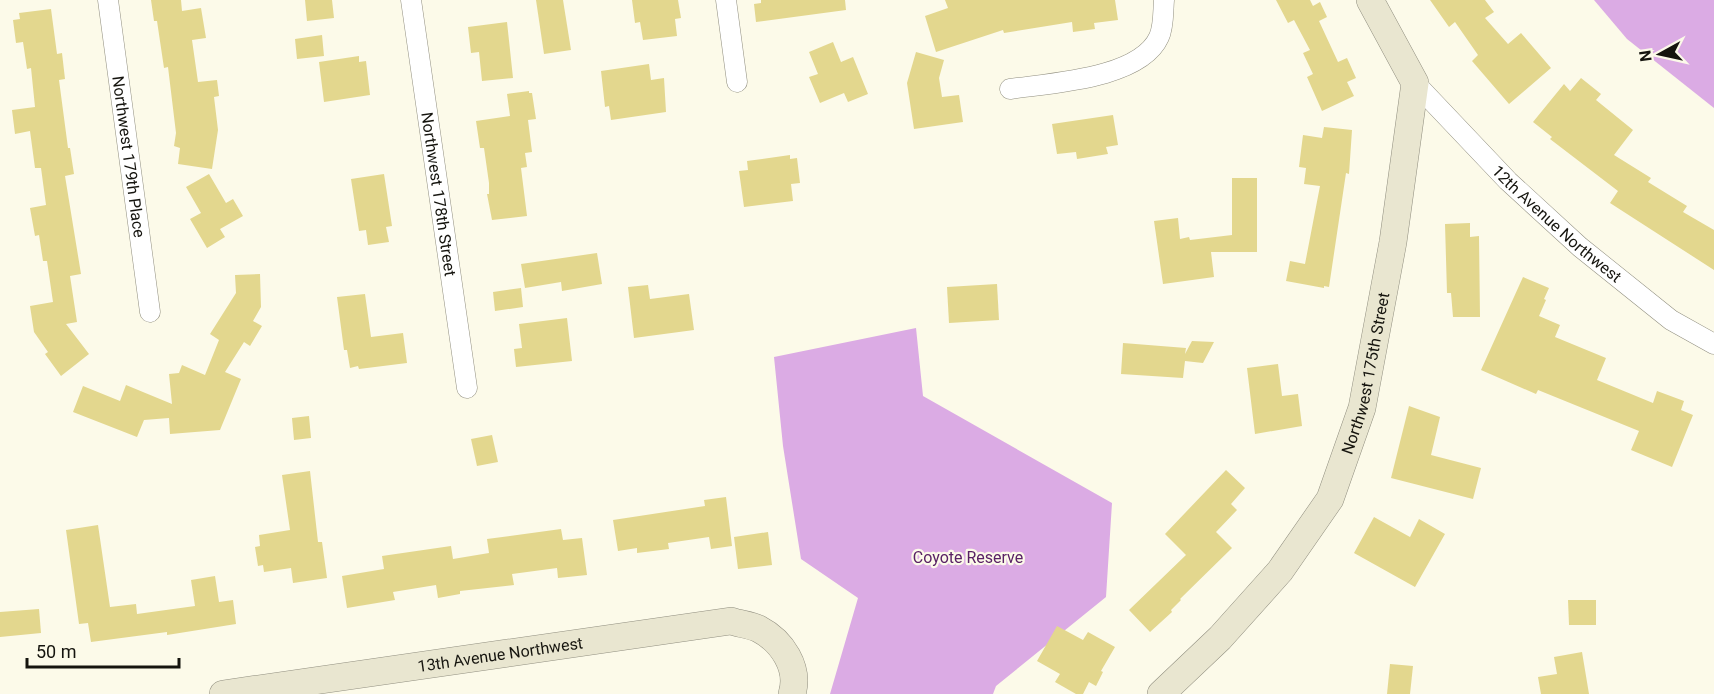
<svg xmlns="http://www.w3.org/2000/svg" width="1714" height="694" viewBox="0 0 1714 694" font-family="Roboto,sans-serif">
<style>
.forest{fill:#dbabe4}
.building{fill:#e3d78e}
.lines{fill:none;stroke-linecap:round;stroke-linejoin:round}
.street-casing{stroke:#918f80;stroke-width:21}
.secondary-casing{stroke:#918f80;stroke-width:28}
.street{stroke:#fff;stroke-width:20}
.secondary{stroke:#e9e6d0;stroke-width:27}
.labels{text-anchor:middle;stroke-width:4.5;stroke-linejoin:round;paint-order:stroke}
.street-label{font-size:16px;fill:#15140e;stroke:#fcfae9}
.park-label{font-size:16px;fill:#592165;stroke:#fcfae9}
</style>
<rect width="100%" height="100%" fill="#fcfae9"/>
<g class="forest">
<path d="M 1594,0 L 1714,0 L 1714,108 L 1627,39 Z"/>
<path d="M 916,328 L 923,396 L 1112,503 L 1106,597 L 996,686 L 993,694 L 830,694 L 858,598 L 801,559 L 783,446 L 774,357 Z"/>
</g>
<g class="building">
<path d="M 151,0 L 181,0 L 182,11 L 201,8 L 206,38 L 192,40 L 198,82 L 217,80 L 219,96 L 214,97 L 218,130 L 212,169 L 178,164 L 180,148 L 174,146 L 176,133 L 168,67 L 164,68 L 157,21 L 154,21 Z"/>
<path d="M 305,0 L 332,0 L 334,18 L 307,21 Z"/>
<path d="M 536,0 L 563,0 L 571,50 L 544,54 Z"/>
<path d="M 632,0 L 678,0 L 681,18 L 675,19 L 677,36 L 643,40 L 640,22 L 635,23 Z"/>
<path d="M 761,0 L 845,0 L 846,10 L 756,22 L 754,4 L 761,3 Z"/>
<path d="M 945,0 L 1115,0 L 1118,20 L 1094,23 L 1095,29 L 1073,32 L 1072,22 L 1004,33 L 1003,30 L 936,52 L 925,16 L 948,8 Z"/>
<path d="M 1276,0 L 1310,0 L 1313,6 L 1320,2 L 1327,17 L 1319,21 L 1338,62 L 1347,58 L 1356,78 L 1347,82 L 1354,96 L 1322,111 L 1307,77 L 1313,74 L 1303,53 L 1310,50 L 1294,20 L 1288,23 Z"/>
<path d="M 1430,0 L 1485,0 L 1494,12 L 1485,18 L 1508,44 L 1521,33 L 1551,68 L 1509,104 L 1472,61 L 1478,55 L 1455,22 L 1449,27 Z"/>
<path d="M 51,9 L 57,54 L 62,53 L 65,79 L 59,80 L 68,148 L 70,148 L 74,174 L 65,176 L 81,274 L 70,276 L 77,322 L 66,324 L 89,354 L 61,376 L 45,354 L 48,352 L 34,332 L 30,306 L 53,302 L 47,261 L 43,261 L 39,235 L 35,236 L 30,208 L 46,205 L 41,168 L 35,168 L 30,131 L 15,134 L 12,110 L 35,107 L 31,68 L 27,69 L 23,42 L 16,43 L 13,20 L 20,19 L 19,13 Z"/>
<path d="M 507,22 L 513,78 L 482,81 L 479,52 L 471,53 L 468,27 Z"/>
<path d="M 322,35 L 324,56 L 297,59 L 295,39 Z"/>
<path d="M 833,42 L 841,62 L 853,57 L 868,94 L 848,102 L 844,93 L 820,103 L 809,77 L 818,74 L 809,52 Z"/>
<path d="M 916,52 L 944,60 L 939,78 L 942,97 L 959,95 L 963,122 L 914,129 L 907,83 Z"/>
<path d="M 359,56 L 359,62 L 366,61 L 370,95 L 324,102 L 319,62 Z"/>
<path d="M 649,64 L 651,80 L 664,78 L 666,112 L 611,120 L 609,106 L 605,107 L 601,71 Z"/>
<path d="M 1581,78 L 1601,94 L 1596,100 L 1633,130 L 1614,155 L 1651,178 L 1648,182 L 1687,206 L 1683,212 L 1714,230 L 1714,270 L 1610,203 L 1618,191 L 1550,139 L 1552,137 L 1533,122 L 1564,84 L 1570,91 Z"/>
<path d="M 529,91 L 529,93 L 532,93 L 536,119 L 528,120 L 532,152 L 525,153 L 527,167 L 521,168 L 527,216 L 492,220 L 487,194 L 489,194 L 489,183 L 484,148 L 480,148 L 476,121 L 510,116 L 507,94 Z"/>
<path d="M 1113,115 L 1118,145 L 1106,147 L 1108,154 L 1077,159 L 1076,152 L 1057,154 L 1052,124 Z"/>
<path d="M 1324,127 L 1352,130 L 1349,174 L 1346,173 L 1329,287 L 1324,286 L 1324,288 L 1286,281 L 1290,261 L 1305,264 L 1320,186 L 1304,184 L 1306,168 L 1299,167 L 1303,135 L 1322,138 Z"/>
<path d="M 790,155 L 790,159 L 797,158 L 800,183 L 791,184 L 793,201 L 744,207 L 739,171 L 748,170 L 747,161 Z"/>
<path d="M 209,174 L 226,203 L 233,199 L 243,216 L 220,229 L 225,237 L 207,248 L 190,219 L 201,213 L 186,187 Z"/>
<path d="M 384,174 L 392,226 L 386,227 L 389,242 L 368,245 L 366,230 L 359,231 L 351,179 Z"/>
<path d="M 1232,178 L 1257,178 L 1257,252 L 1211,252 L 1214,277 L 1163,284 L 1154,221 L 1178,218 L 1180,239 L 1189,237 L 1190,240 L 1232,235 Z"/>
<path d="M 1470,223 L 1470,237 L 1479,236 L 1480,317 L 1453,317 L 1451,293 L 1447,293 L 1445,224 Z"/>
<path d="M 597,253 L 602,284 L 562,291 L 561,282 L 525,288 L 521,264 Z"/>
<path d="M 260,274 L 261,307 L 253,321 L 262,326 L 250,346 L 244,342 L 225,372 L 241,379 L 220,430 L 170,434 L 169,418 L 144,420 L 137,437 L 73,412 L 83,386 L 120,401 L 126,385 L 172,404 L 169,374 L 179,373 L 182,365 L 205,375 L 219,340 L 210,334 L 236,293 L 235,275 Z"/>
<path d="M 1523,277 L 1549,288 L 1544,299 L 1546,300 L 1539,316 L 1560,325 L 1555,337 L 1606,358 L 1597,380 L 1653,403 L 1657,391 L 1684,401 L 1681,410 L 1693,415 L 1672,467 L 1631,450 L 1639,431 L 1538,390 L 1536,394 L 1481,370 Z"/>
<path d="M 997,284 L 999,320 L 949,323 L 947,287 Z"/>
<path d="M 648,285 L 650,299 L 689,294 L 694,330 L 634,338 L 628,287 Z"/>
<path d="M 521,288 L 523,307 L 495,311 L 493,292 Z"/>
<path d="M 365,294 L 371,337 L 403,333 L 407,363 L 359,369 L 358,366 L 350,368 L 347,350 L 344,350 L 337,297 Z"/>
<path d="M 567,318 L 572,361 L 516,367 L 514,349 L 522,348 L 519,324 Z"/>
<path d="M 1192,341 L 1214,342 L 1203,363 L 1185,361 L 1183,378 L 1121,374 L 1123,343 L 1186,348 L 1185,354 Z"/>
<path d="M 1278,364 L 1282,396 L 1298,394 L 1302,426 L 1255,434 L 1247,368 Z"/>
<path d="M 1409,406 L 1440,417 L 1431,455 L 1481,468 L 1473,499 L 1391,478 Z"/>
<path d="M 309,416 L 311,438 L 294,440 L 292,418 Z"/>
<path d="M 492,435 L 498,462 L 477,466 L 471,439 Z"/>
<path d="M 1226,470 L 1245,488 L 1231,504 L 1237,510 L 1216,532 L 1232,548 L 1180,599 L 1181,600 L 1171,610 L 1172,612 L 1150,632 L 1129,610 L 1186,555 L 1165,534 Z"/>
<path d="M 310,471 L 318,542 L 322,542 L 327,578 L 293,583 L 291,568 L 264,572 L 263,565 L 258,566 L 255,547 L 260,546 L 259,535 L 290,530 L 282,475 Z"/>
<path d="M 726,497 L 732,546 L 711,549 L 709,537 L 668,543 L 669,549 L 637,553 L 637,548 L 618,551 L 613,520 L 705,506 L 704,500 Z"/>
<path d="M 1374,517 L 1410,537 L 1419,519 L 1445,534 L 1415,587 L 1354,553 Z"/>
<path d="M 98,525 L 110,607 L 136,604 L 137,614 L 195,606 L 191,580 L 215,576 L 219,602 L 233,600 L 236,624 L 167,635 L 167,632 L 91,642 L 88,623 L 79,624 L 66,530 Z"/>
<path d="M 561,529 L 563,540 L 582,538 L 587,575 L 558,578 L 557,568 L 512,574 L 514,585 L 460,591 L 460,594 L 438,598 L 436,585 L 393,592 L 395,600 L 347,608 L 342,576 L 384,569 L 382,556 L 451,546 L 453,559 L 489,553 L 487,539 Z"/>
<path d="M 768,532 L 772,565 L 738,569 L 734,537 Z"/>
<path d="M 1568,600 L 1596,600 L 1596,625 L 1569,625 Z"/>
<path d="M 39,609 L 41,633 L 0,637 L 0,612 Z"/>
<path d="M 1057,626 L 1083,640 L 1088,632 L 1115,647 L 1101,671 L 1103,672 L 1096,686 L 1089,682 L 1083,694 L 1076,694 L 1055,682 L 1060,674 L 1037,661 Z"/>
<path d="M 1582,652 L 1589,694 L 1541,694 L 1538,677 L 1557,674 L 1554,657 Z"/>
<path d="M 1390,664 L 1413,666 L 1410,694 L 1387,694 Z"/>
</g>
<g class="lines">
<g class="street-casing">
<g id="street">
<path id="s1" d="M 108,0 L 150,312"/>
<path id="s2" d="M 411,0 L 467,388"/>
<path d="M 726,0 L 737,82"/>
<path id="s3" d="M 1415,83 L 1508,181 L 1580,247 L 1671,320 L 1714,344"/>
<path d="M 1010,89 C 1050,83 1140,79 1159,37 C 1164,26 1163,11 1164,0"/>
</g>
</g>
<g class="secondary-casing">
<g id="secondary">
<path id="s4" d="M 223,694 L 731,621 C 740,624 751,625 759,629 C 782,641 800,668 792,694"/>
<path id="s5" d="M 1161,694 L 1220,638 L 1280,571 L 1330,499 L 1362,408 L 1393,242 L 1415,83 L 1370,0"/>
</g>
</g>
<use href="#street" class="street"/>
<use href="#secondary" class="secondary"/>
</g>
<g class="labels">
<g class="street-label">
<text dy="6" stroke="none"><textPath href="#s1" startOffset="158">Northwest 179th Place</textPath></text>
<text dy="6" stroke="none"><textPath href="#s2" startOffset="196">Northwest 178th Street</textPath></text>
<text dy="6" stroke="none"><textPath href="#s3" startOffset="200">12th Avenue Northwest</textPath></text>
<text dy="6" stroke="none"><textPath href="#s5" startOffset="390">Northwest 175th Street</textPath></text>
<text dy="6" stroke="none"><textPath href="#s4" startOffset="280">13th Avenue Northwest</textPath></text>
</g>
<g class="park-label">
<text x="968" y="563">Coyote Reserve</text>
</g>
</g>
<g transform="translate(1660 54) rotate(262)" stroke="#fcfae9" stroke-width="4.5" paint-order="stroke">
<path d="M0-4.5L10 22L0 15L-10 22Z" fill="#15140e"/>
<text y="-9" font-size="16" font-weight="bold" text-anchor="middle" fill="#15140e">N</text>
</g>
<path d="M27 658v9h152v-9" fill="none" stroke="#15140e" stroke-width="3"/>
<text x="36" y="658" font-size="18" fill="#15140e" stroke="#fcfae9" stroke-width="4.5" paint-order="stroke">50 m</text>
</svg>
